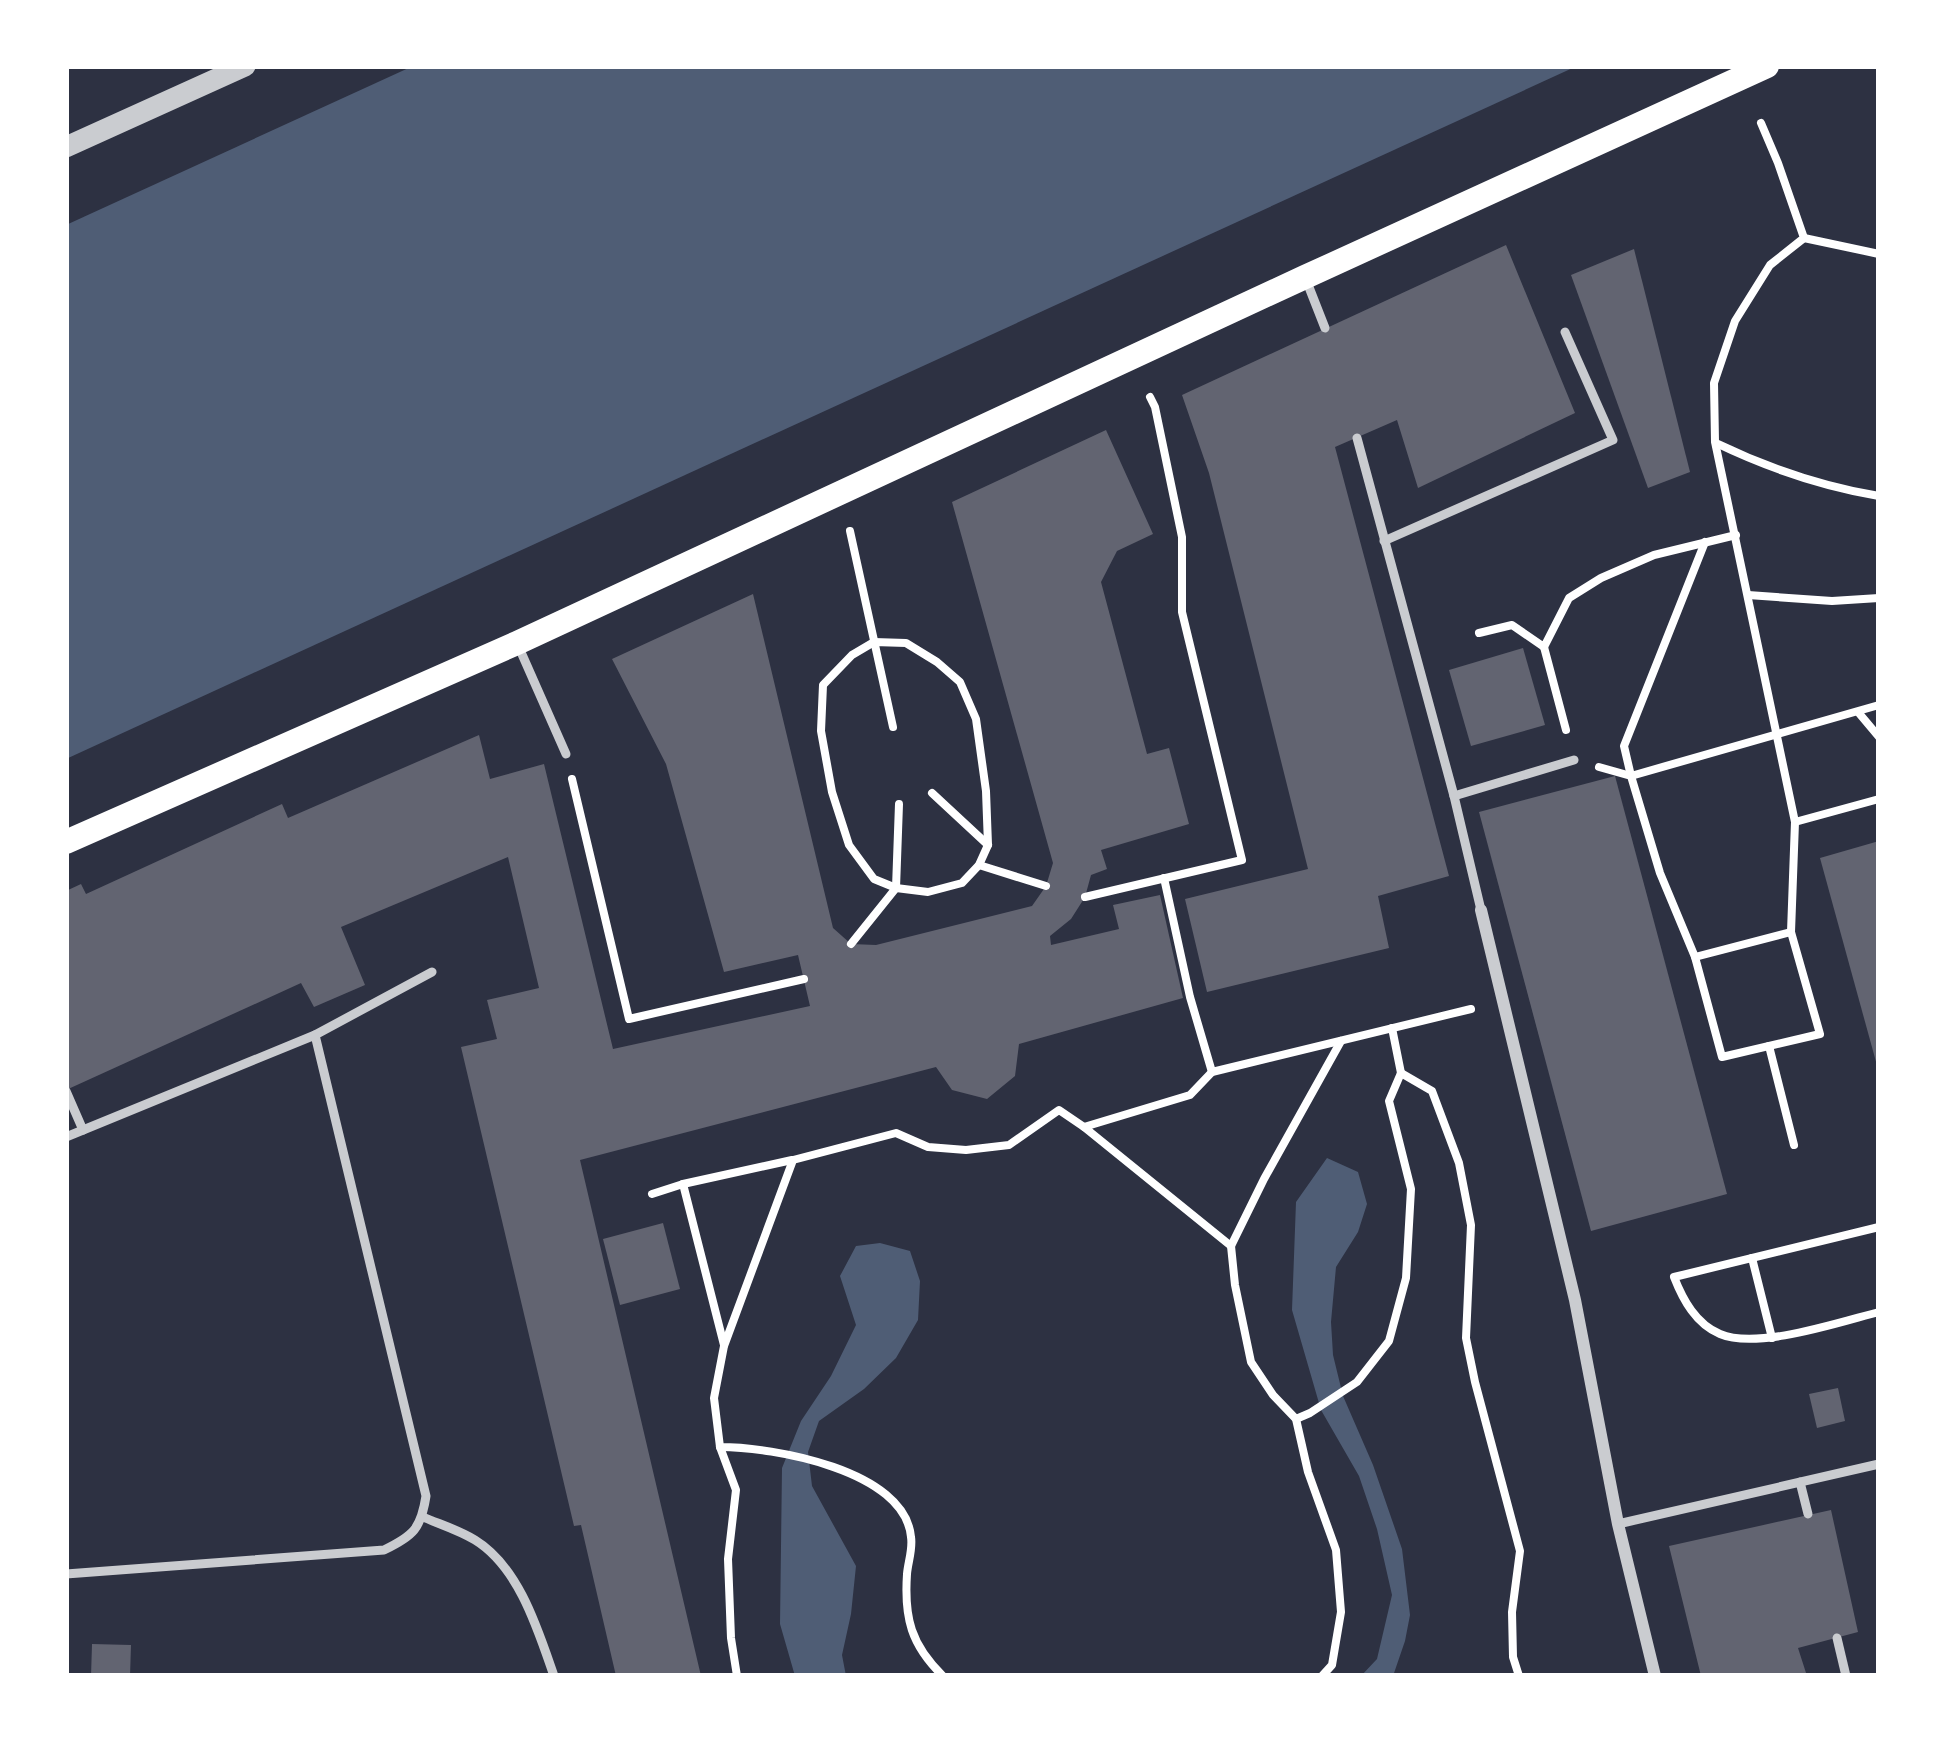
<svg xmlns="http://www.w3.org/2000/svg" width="1945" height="1742" viewBox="0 0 1945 1742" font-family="'Work Sans',sans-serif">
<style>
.water{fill:#4f5d75}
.building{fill:#626471}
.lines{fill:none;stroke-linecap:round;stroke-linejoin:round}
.path{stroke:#fff;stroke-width:8}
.service{stroke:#caccd0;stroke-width:9}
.minor{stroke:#caccd0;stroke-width:12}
.tertiary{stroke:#caccd0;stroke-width:21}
.secondary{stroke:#fff;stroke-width:24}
</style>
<rect width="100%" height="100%" fill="#2d3142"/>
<g class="water">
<path d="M 413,66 L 1577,66 L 66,759 L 66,225 Z"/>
<path d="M 1327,1158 L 1358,1172 L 1367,1204 L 1358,1232 L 1336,1267 L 1331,1322 L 1333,1355 L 1343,1396 L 1373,1465 L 1402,1549 L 1410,1615 L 1405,1641 L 1393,1676 L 1361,1676 L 1377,1659 L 1392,1595 L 1377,1529 L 1359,1476 L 1321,1410 L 1292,1310 L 1296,1202 Z"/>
<path d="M 880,1243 L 910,1251 L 920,1281 L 918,1320 L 896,1358 L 864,1389 L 819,1421 L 808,1452 L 812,1486 L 856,1566 L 851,1614 L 842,1655 L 846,1676 L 795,1676 L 780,1624 L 782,1468 L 801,1421 L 831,1376 L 856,1325 L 840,1276 L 856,1246 Z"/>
</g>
<g class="building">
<path d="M 1506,245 L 1575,413 L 1418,488 L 1397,420 L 1335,447 L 1449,876 L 1378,896 L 1389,948 L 1207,992 L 1185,899 L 1308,869 L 1209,473 L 1182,395 Z"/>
<path d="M 1634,249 L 1690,472 L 1648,488 L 1571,275 Z"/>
<path d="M 1106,430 L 1153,534 L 1117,551 L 1101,582 L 1147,754 L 1169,748 L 1189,824 L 1101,850 L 1107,869 L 1091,875 L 1085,897 L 1071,919 L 1050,936 L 1051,945 L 1119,929 L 1113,905 L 1160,895 L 1183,998 L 1019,1044 L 1015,1076 L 987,1099 L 952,1090 L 936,1067 L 580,1160 L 701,1676 L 616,1676 L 581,1525 L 574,1526 L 461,1047 L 497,1039 L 487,1000 L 539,988 L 508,857 L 341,927 L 365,985 L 314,1007 L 301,983 L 66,1090 L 66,891 L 81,884 L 86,894 L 282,804 L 288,818 L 479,735 L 490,779 L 544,764 L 613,1049 L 810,1006 L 798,955 L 724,972 L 666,764 L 612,659 L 753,594 L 833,928 L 851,944 L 876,945 L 1032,906 L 1046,886 L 1053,863 L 952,502 Z"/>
<path d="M 1523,648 L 1545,725 L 1471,746 L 1449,670 Z"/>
<path d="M 1615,776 L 1727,1194 L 1591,1231 L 1479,812 Z"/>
<path d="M 1879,841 L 1879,1069 L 1878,1069 L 1820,858 Z"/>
<path d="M 663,1223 L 680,1289 L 620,1305 L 603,1239 Z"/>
<path d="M 1838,1388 L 1845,1421 L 1817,1428 L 1809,1394 Z"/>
<path d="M 1831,1510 L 1858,1632 L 1798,1648 L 1807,1676 L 1701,1676 L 1669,1546 Z"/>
<path d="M 92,1644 L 131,1645 L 130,1676 L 91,1676 Z"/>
</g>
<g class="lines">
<g class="path">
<path d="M 1804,238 L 1879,254"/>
<path d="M 1716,443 C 1770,469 1820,486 1879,496"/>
<path d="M 850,531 L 893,727"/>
<path d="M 1705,542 L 1624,746 L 1631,776 L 1879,705"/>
<path d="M 1748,595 L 1832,601 L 1879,598"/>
<path d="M 1479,633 L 1512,625 L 1544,647 L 1569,598 L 1601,578 L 1654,555 L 1736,535"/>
<path d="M 874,642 L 906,643 L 937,662 L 960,682 L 976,719 L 986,791 L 988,845 L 979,865 L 962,883 L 928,892 L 896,888 L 874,879 L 849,845 L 832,792 L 821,731 L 823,685 L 852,655 Z"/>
<path d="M 1544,647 L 1566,730"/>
<path d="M 1858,712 L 1879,737"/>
<path d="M 1599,767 L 1631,776 L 1660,873 L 1695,957 L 1722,1057 L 1820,1034 L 1791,932 L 1795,822 L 1715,442 L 1714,383 L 1735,321 L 1770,265 L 1804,238 L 1778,163 L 1761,123"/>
<path d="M 572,779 L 629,1019 L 804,979"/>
<path d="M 932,793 L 988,845"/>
<path d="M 1795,822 L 1879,799"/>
<path d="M 979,865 L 1046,886"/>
<path d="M 1164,878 L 1190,997 L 1212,1072 L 1471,1009"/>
<path d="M 1085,897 L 1242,860 L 1182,612 L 1182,537 L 1155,407 L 1150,397"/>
<path d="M 851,944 L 896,888 L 899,804"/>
<path d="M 1695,957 L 1791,932"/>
<path d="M 1769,1046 L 1794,1145"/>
<path d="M 1212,1072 L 1190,1095 L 1084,1127 L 1231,1246"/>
<path d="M 1401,1073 L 1432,1091 L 1459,1163 L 1471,1225 L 1466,1338 L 1475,1382 L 1520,1551 L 1512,1612 L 1513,1657 L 1519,1676"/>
<path d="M 683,1184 L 724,1345"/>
<path d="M 652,1194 L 683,1184 L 792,1160"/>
<path d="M 1879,1227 L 1674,1277 C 1683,1300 1696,1324 1720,1334 C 1757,1350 1840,1322 1879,1312"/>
<path d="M 1752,1258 L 1772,1338"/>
<path d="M 1296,1419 L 1310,1413 L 1357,1382 L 1389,1341 L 1406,1278 L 1411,1189 L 1389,1101 L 1401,1073 L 1392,1028"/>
<path d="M 720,1447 L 736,1490 L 728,1559 L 731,1638 L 737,1676"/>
<path d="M 943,1676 C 911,1645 904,1618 907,1574 C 908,1562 913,1549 911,1537 C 905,1470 773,1447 720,1447 L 714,1398 L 724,1346 L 793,1160 L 896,1133 L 928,1147 L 966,1150 L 1009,1145 L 1059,1110 L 1084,1127"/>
<path d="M 1322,1676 L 1332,1665 L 1341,1612 L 1336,1550 L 1308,1472 L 1296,1419 L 1273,1395 L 1251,1362 L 1235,1285 L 1231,1246 L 1264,1179 L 1341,1041"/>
</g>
<g class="service">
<path d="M 1305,277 L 1325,328"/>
<path d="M 1357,438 L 1454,796 L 1481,910"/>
<path d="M 1384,541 L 1613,440 L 1565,332"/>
<path d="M 517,643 L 566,754"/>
<path d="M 1454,796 L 1574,760"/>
<path d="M 66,1091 L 83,1130"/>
<path d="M 66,1137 L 315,1035"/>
<path d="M 1800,1482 L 1808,1514"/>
<path d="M 423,1517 C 439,1524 459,1530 475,1540 C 519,1567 538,1630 554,1676"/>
<path d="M 1618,1524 L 1879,1464"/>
<path d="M 66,1574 L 384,1550 C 413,1536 421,1529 426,1496 L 315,1035 L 432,972"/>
<path d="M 1837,1638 L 1846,1676"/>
</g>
<path class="minor" d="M 1481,910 L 1575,1300 L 1618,1524 L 1655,1676"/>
<path class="tertiary" d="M 66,147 L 245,66"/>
<path class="secondary" d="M 66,842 L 517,643 L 1305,277 L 1767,66"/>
</g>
<rect width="1945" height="1742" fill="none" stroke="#ffffff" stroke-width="138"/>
</svg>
